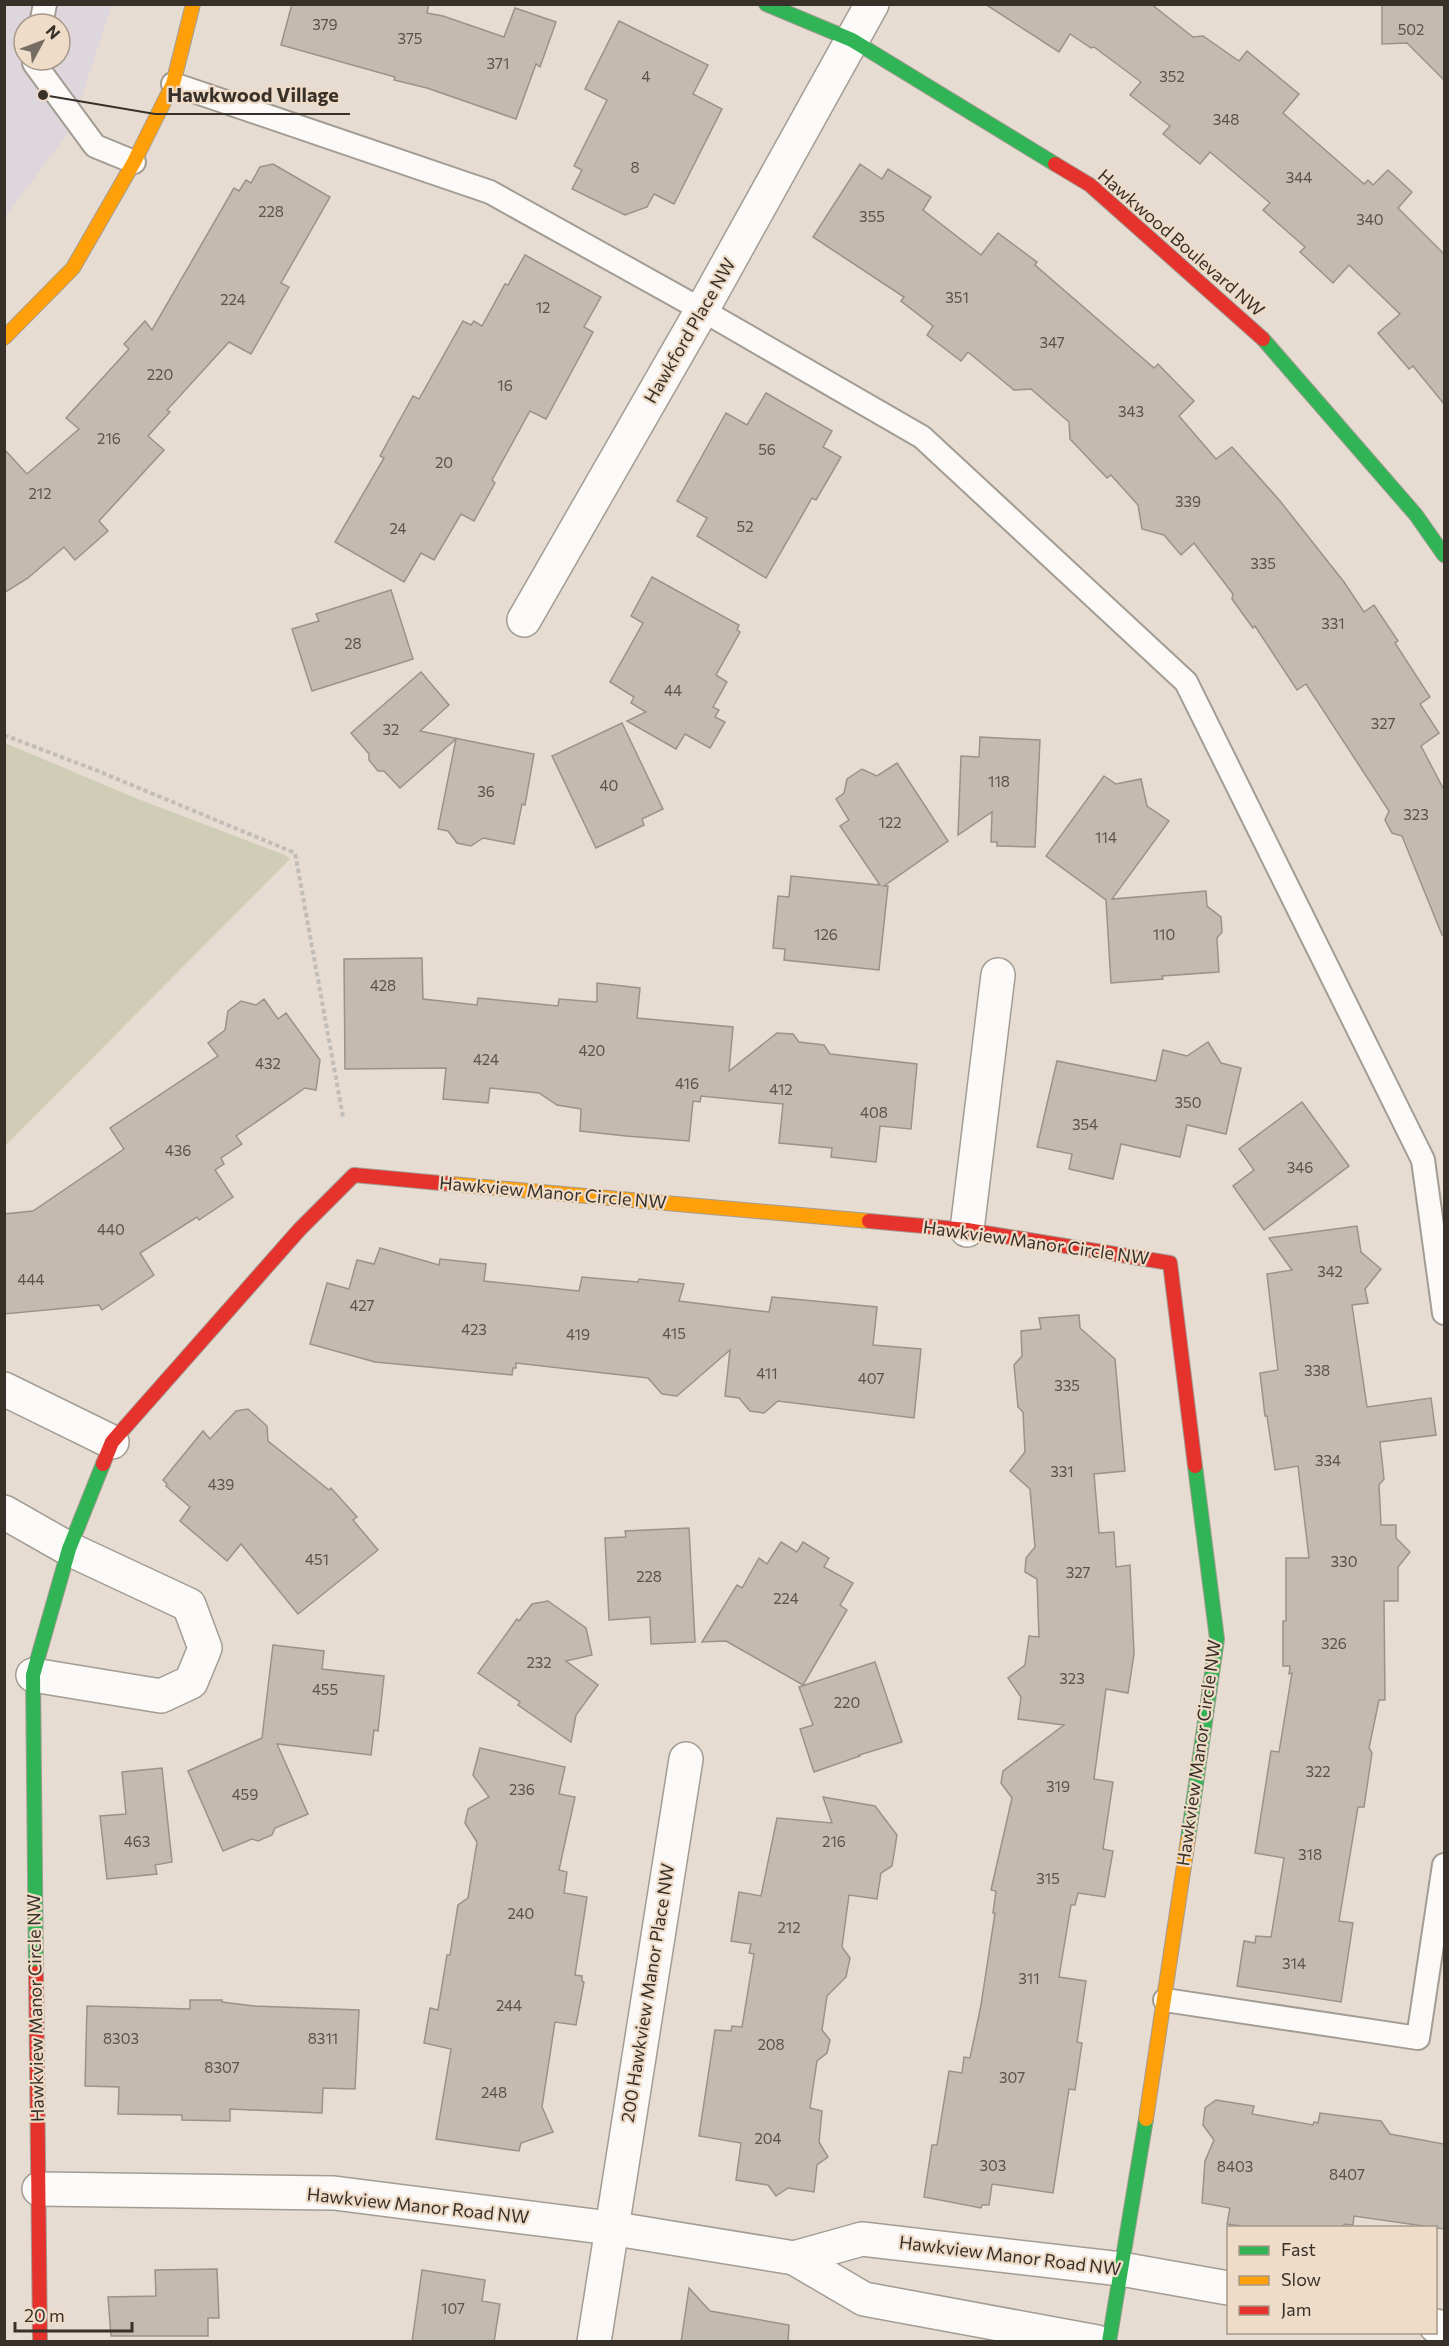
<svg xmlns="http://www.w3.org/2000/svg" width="1449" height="2346" viewBox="0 0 1449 2346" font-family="Commissioner,sans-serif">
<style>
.commercial{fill:#ded6dd;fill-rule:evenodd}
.green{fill:#cfcdb6}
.building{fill:#c3bab0;stroke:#9a928b;stroke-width:1.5}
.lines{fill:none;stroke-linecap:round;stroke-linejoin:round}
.lane-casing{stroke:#a39c93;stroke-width:26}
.street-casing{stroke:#a39c93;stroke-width:36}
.fast-casing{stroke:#a39c93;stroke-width:16}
.slow-casing{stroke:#a39c93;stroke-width:16}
.jam-casing{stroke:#a39c93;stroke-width:16}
.path{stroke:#c1bdb9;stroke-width:4;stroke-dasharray:4.5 3;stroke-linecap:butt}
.lane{stroke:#fbfaf8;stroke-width:22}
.street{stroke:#fbfaf8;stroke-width:33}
.fast{stroke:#30b455;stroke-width:14}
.slow{stroke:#ff9f0a;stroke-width:14}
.jam{stroke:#e5322d;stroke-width:14}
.labels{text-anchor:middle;stroke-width:4.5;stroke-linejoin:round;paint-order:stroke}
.number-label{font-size:15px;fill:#5b534b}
.street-label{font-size:18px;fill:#383129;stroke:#efdcc8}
.leader{fill:none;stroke:#383129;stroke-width:2}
.callout-dot{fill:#383129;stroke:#efdcc8;stroke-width:2}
.callout-label{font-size:20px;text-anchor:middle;font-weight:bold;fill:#383129;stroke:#efdcc8;stroke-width:4.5;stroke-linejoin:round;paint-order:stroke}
</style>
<rect width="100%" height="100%" fill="#e6dcd1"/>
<path class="commercial" d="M 5,5 L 112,5 L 71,129 L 5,217 ZM 24,24 L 60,24 L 60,60 L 24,60 Z"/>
<path class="green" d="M 5,743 L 138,799 L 285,855 L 290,859 L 5,1146 Z"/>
<g class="building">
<path d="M 292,4 L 429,4 L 427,13 L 443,16 L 504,37 L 515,8 L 556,22 L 540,67 L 536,64 L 516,119 L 427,88 L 394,80 L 395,77 L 281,45 Z"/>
<path d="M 985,4 L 1151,4 L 1193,37 L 1203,36 L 1239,61 L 1247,51 L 1299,94 L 1283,113 L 1364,184 L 1368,180 L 1373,185 L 1388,170 L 1412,192 L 1398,208 L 1444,254 L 1444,404 L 1413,366 L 1409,369 L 1378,333 L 1400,314 L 1349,265 L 1333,283 L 1300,252 L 1305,247 L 1263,210 L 1270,203 L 1210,152 L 1200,164 L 1163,134 L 1170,126 L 1130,95 L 1141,82 L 1094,47 L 1091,48 L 1070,34 L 1059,52 Z"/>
<path d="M 1382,4 L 1444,4 L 1444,80 L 1407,43 L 1382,44 Z"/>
<path d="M 619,21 L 708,65 L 693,94 L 722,109 L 674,204 L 654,194 L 647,207 L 625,215 L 572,189 L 582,170 L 574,166 L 607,100 L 585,89 Z"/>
<path d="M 273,164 L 330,197 L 281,283 L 289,287 L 251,354 L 229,342 L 167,410 L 170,412 L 148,436 L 164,450 L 99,521 L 108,531 L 75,560 L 64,547 L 28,578 L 4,593 L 4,449 L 27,474 L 79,429 L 66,418 L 129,349 L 124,344 L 145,321 L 152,330 L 234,188 L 239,191 L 246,180 L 251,183 L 260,167 Z"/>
<path d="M 860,164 L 882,179 L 888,169 L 931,197 L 923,210 L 981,255 L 998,233 L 1037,262 L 1035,265 L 1154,368 L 1158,364 L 1194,401 L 1179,416 L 1216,459 L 1232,447 L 1280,501 L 1344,582 L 1364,612 L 1374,605 L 1398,641 L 1395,643 L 1430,697 L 1420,704 L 1439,733 L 1421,746 L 1444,790 L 1444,935 L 1442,935 L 1402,836 L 1392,833 L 1385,820 L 1389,811 L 1306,684 L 1297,690 L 1255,626 L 1253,628 L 1232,599 L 1233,594 L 1194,543 L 1181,555 L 1164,535 L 1142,529 L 1138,505 L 1111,475 L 1107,478 L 1070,439 L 1069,422 L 1031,389 L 1014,390 L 968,352 L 961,361 L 927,335 L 933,326 L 901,301 L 904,297 L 813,237 Z"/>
<path d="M 525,255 L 601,297 L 584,327 L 593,332 L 546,419 L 530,411 L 492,480 L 495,483 L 474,521 L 461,514 L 434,560 L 421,553 L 404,582 L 335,542 L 384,458 L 380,456 L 413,396 L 419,399 L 463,321 L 471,325 L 474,321 L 482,326 L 505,284 L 508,285 Z"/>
<path d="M 766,393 L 832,431 L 823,447 L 841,457 L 816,500 L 812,498 L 766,578 L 697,536 L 707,518 L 677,501 L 726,413 L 747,425 Z"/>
<path d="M 652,577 L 739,625 L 737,630 L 740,632 L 716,675 L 727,682 L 713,707 L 719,710 L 715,717 L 725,722 L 710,748 L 685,734 L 676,749 L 627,721 L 646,712 L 631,703 L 634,697 L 610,682 L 643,623 L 631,616 Z"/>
<path d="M 391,590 L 413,659 L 312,691 L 292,629 L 319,621 L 316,614 Z"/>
<path d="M 421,672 L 449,705 L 420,731 L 534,754 L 525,805 L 522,804 L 514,844 L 483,838 L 471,846 L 457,843 L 448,831 L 438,829 L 456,739 L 400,788 L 384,771 L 378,771 L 369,760 L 369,754 L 351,733 Z"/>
<path d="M 622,723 L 663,809 L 642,819 L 644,825 L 596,848 L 552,756 Z"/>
<path d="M 980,737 L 1040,740 L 1035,847 L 997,846 L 997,842 L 991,842 L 992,812 L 958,835 L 961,756 L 979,757 Z"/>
<path d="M 897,763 L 948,841 L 884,886 L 888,886 L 879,970 L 784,960 L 785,949 L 773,948 L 778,896 L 789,897 L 791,876 L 880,885 L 840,826 L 849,820 L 836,799 L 844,793 L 847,779 L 862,769 L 877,776 Z"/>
<path d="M 1104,776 L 1116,784 L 1141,779 L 1147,806 L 1169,821 L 1112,899 L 1206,891 L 1207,906 L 1221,917 L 1222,932 L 1217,938 L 1219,972 L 1162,976 L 1163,979 L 1111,983 L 1106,900 L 1046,856 Z"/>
<path d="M 422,958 L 423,999 L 477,1005 L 478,998 L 558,1006 L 559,999 L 597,1002 L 597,983 L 640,988 L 637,1018 L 733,1027 L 729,1071 L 777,1033 L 793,1034 L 799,1042 L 824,1045 L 830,1054 L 917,1064 L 911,1129 L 880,1126 L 876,1162 L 831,1157 L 832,1148 L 779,1143 L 783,1104 L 701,1096 L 700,1102 L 693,1101 L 689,1141 L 626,1136 L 580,1131 L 581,1109 L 557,1105 L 539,1093 L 490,1088 L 488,1103 L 443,1099 L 446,1068 L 345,1069 L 344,959 Z"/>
<path d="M 264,999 L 278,1019 L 286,1013 L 320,1060 L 316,1090 L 305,1088 L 236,1136 L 242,1144 L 221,1158 L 224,1164 L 215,1170 L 233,1197 L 199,1220 L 197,1217 L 140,1253 L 154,1275 L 102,1310 L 99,1305 L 4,1314 L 4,1214 L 33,1211 L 124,1149 L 110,1128 L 218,1056 L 208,1043 L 225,1030 L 228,1011 L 241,1001 L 256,1005 Z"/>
<path d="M 1208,1042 L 1221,1063 L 1241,1068 L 1226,1134 L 1187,1125 L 1180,1157 L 1121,1144 L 1113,1179 L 1069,1169 L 1072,1154 L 1037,1147 L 1057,1061 L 1156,1081 L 1163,1050 L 1187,1056 Z"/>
<path d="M 1302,1102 L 1349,1166 L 1264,1230 L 1233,1186 L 1254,1170 L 1239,1149 Z"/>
<path d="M 1357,1226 L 1361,1252 L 1381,1269 L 1365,1289 L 1368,1303 L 1352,1305 L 1367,1407 L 1431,1398 L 1436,1435 L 1380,1442 L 1384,1479 L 1379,1485 L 1381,1525 L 1396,1525 L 1396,1538 L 1410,1552 L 1398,1567 L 1398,1601 L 1384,1601 L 1385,1700 L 1379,1700 L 1369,1748 L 1372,1753 L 1364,1807 L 1358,1807 L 1339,1921 L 1353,1923 L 1341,2002 L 1237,1986 L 1244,1941 L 1255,1943 L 1256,1936 L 1271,1937 L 1284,1858 L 1255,1853 L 1271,1751 L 1279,1752 L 1292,1673 L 1289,1674 L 1290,1666 L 1283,1666 L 1283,1621 L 1286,1621 L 1286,1558 L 1309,1558 L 1298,1466 L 1275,1470 L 1267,1416 L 1265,1416 L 1260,1373 L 1278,1370 L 1267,1274 L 1292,1270 L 1269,1238 Z"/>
<path d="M 380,1248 L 439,1265 L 440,1259 L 486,1264 L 484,1281 L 579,1291 L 582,1277 L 638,1282 L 639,1279 L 684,1284 L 679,1301 L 769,1312 L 772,1297 L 877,1307 L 873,1345 L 921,1349 L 914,1418 L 778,1401 L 764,1413 L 750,1411 L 739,1398 L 725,1396 L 730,1350 L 677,1396 L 662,1394 L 648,1378 L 516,1363 L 516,1368 L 513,1368 L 512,1375 L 375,1362 L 310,1344 L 327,1283 L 349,1289 L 357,1260 L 374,1264 Z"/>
<path d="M 1079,1315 L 1080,1328 L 1115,1359 L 1125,1471 L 1094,1474 L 1099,1533 L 1114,1532 L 1116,1567 L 1130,1565 L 1134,1654 L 1128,1693 L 1106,1689 L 1094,1779 L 1113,1782 L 1103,1849 L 1113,1851 L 1105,1897 L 1078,1893 L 1075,1905 L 1071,1905 L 1059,1977 L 1086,1981 L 1077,2042 L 1082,2043 L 1075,2090 L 1069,2089 L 1053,2193 L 992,2184 L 989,2205 L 982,2205 L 981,2208 L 924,2197 L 932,2145 L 937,2145 L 949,2071 L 962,2073 L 964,2057 L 970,2058 L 981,2005 L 995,1913 L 993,1913 L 996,1891 L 991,1890 L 1012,1798 L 1001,1783 L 1003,1771 L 1064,1725 L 1018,1719 L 1021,1697 L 1008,1678 L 1025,1665 L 1029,1636 L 1039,1637 L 1037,1579 L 1025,1572 L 1026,1558 L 1035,1547 L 1030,1489 L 1010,1471 L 1025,1452 L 1023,1412 L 1018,1407 L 1014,1365 L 1022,1356 L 1021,1331 L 1041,1329 L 1039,1318 Z"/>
<path d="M 248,1409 L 267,1426 L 268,1441 L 329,1490 L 331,1488 L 357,1517 L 353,1520 L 378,1550 L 298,1614 L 241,1544 L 227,1561 L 180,1521 L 190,1507 L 166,1486 L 167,1484 L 163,1480 L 203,1431 L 210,1439 L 236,1411 Z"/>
<path d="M 689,1528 L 695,1642 L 651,1644 L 650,1617 L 609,1620 L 605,1538 L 626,1537 L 625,1531 Z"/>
<path d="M 781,1542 L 797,1552 L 803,1542 L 829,1558 L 824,1567 L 853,1583 L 840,1605 L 847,1610 L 803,1685 L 726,1641 L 702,1642 L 737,1585 L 742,1588 L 759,1558 L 767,1564 Z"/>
<path d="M 548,1601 L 586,1628 L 592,1655 L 566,1661 L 598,1685 L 576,1715 L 571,1742 L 518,1705 L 520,1702 L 478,1673 L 517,1619 L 519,1621 L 532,1604 Z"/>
<path d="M 273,1645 L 324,1651 L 322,1669 L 384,1676 L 378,1731 L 374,1730 L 371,1755 L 277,1744 L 308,1814 L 275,1828 L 272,1835 L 258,1841 L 252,1839 L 223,1851 L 188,1771 L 262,1738 Z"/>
<path d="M 875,1662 L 902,1742 L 859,1755 L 860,1756 L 814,1772 L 800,1729 L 813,1725 L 799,1687 Z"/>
<path d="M 480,1748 L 565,1767 L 559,1794 L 575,1797 L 559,1870 L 567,1872 L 564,1893 L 587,1897 L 575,1975 L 582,1976 L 582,1981 L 584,1982 L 576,2025 L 555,2022 L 542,2107 L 553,2132 L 521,2143 L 519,2151 L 436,2139 L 451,2049 L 424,2043 L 430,2008 L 438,2010 L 447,1955 L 450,1955 L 458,1905 L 468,1898 L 477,1842 L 465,1823 L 468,1809 L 489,1797 L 473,1775 Z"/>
<path d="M 162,1768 L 172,1862 L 155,1865 L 157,1874 L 107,1879 L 100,1816 L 126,1814 L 122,1772 Z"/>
<path d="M 823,1797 L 875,1806 L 897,1835 L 892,1866 L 881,1873 L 877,1899 L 849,1895 L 842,1947 L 850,1958 L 846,1977 L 827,1996 L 822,2030 L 830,2040 L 827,2053 L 817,2061 L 810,2108 L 822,2111 L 819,2142 L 828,2157 L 817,2165 L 814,2192 L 788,2188 L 776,2196 L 768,2185 L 736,2180 L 741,2143 L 699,2136 L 715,2030 L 731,2031 L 732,2026 L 742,2027 L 754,1954 L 749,1953 L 751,1944 L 731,1941 L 739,1892 L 761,1896 L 777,1818 L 832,1823 Z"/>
<path d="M 190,2000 L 222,2000 L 222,2002 L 254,2006 L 359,2010 L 355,2089 L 323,2088 L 322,2113 L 230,2109 L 230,2121 L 182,2120 L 182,2115 L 118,2114 L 119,2087 L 85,2086 L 87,2006 L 190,2009 Z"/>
<path d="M 1216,2100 L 1254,2106 L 1252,2114 L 1313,2125 L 1314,2122 L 1318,2123 L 1320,2113 L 1381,2121 L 1390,2134 L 1444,2144 L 1444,2229 L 1354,2216 L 1353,2225 L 1344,2224 L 1344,2228 L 1255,2228 L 1227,2224 L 1230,2208 L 1202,2203 L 1205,2161 L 1214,2140 L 1203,2125 L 1205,2108 Z"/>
<path d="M 217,2269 L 219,2318 L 208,2318 L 208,2336 L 111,2336 L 108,2297 L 156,2296 L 155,2270 Z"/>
<path d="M 422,2270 L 485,2280 L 482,2301 L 500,2304 L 494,2342 L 412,2342 Z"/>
<path d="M 689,2288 L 710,2311 L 789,2325 L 788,2342 L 681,2342 Z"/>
</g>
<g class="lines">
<g class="lane-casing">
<g id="lane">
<path d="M 41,24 L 45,4"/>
<path d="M 34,60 L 34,63 L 95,146 L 134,162"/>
<path d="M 173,84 L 490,192 L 702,310 L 922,437 L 1186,682 L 1423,1160 L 1444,1313"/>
<path d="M 1165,2000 L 1418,2038 L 1444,1865"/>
</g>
</g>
<g class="street-casing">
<g id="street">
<path d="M 524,620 L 702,310 L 872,4"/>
<path d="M 967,1230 L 998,975"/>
<path d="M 4,1389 L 112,1442"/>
<path d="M 4,1512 L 69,1549 L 189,1605 L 205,1648 L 191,1682 L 161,1696 L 33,1675"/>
<path d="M 39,2189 L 334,2193 L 610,2228 L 794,2258 L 864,2299 L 1097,2342"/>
<path d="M 794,2258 L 862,2239 L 1121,2269 L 1228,2288"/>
<path d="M 1436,2326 L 1444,2328"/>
<path d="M 594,2342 L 686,1759"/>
</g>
</g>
<g class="fast-casing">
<g id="fast">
<path d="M 766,4 L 852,40 L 1055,164"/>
<path d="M 1263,339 L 1416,515 L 1444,555"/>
<path d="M 1188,1839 L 1217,1639 L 1195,1466"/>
<path d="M 36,1973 L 33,1675 L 69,1549 L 103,1464"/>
<path d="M 1109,2342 L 1146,2119"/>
</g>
</g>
<g class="slow-casing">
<g id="slow">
<path d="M 4,338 L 73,268 L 134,162 L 173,84 L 193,4"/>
<path d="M 451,1184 L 869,1221"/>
<path d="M 1146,2119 L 1188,1839"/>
</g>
</g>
<g class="jam-casing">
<g id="jam">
<path d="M 1055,164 L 1090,185 L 1263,339"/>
<path d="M 869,1221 L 967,1230 L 1170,1263 L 1195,1466"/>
<path d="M 103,1464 L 112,1442 L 300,1229 L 354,1175 L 451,1184"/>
<path d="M 36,1973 L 40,2342"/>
</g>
</g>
<path class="path" d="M 4,735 L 98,771 L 295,853 L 343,1117"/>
<use href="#lane" class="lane"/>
<use href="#street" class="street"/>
<use href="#fast" class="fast"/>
<use href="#slow" class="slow"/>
<use href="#jam" class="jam"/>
</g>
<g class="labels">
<g class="number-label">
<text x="325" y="30">379</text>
<text x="1411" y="35">502</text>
<text x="410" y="44">375</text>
<text x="498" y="69">371</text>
<text x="646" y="82">4</text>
<text x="1172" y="82">352</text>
<text x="1226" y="125">348</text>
<text x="635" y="173">8</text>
<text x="1299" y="183">344</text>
<text x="271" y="217">228</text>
<text x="872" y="222">355</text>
<text x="1370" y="225">340</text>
<text x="957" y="303">351</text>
<text x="233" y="305">224</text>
<text x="543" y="313">12</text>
<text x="1052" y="348">347</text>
<text x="160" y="380">220</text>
<text x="505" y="391">16</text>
<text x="1131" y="417">343</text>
<text x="109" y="444">216</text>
<text x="767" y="455">56</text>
<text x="444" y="468">20</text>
<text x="40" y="499">212</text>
<text x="1188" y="507">339</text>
<text x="745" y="532">52</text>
<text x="398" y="534">24</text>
<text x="1263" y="569">335</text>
<text x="1333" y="629">331</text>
<text x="353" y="649">28</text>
<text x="673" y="696">44</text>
<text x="1383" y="729">327</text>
<text x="391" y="735">32</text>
<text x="999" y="787">118</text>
<text x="609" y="791">40</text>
<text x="486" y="797">36</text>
<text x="1416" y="820">323</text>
<text x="890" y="828">122</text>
<text x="1106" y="843">114</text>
<text x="826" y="940">126</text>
<text x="1164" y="940">110</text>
<text x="383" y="991">428</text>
<text x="592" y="1056">420</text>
<text x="486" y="1065">424</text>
<text x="268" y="1069">432</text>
<text x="687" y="1089">416</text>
<text x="781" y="1095">412</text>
<text x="1188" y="1108">350</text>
<text x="874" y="1118">408</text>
<text x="1085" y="1130">354</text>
<text x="178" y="1156">436</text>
<text x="1300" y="1173">346</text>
<text x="111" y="1235">440</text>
<text x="1330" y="1277">342</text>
<text x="31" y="1285">444</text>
<text x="362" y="1311">427</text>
<text x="474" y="1335">423</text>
<text x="674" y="1339">415</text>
<text x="578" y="1340">419</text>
<text x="1317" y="1376">338</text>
<text x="767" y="1379">411</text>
<text x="871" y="1384">407</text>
<text x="1067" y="1391">335</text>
<text x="1328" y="1466">334</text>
<text x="1062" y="1477">331</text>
<text x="221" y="1490">439</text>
<text x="317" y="1565">451</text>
<text x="1344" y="1567">330</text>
<text x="1078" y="1578">327</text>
<text x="649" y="1582">228</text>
<text x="786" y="1604">224</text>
<text x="1334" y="1649">326</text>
<text x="539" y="1668">232</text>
<text x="1072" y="1684">323</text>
<text x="325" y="1695">455</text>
<text x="847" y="1708">220</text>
<text x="1318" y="1777">322</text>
<text x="1058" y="1792">319</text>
<text x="522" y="1795">236</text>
<text x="245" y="1800">459</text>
<text x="137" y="1847">463</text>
<text x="834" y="1847">216</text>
<text x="1310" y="1860">318</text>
<text x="1048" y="1884">315</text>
<text x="521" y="1919">240</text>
<text x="789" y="1933">212</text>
<text x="1294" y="1969">314</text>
<text x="1029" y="1984">311</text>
<text x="509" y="2011">244</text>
<text x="121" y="2044">8303</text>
<text x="323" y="2044">8311</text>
<text x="771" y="2050">208</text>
<text x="222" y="2073">8307</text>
<text x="1012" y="2083">307</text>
<text x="494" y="2098">248</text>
<text x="768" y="2144">204</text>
<text x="993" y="2171">303</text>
<text x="1235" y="2172">8403</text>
<text x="1347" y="2180">8407</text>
<text x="453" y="2314">107</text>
</g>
<g class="street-label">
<text transform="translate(1181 243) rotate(41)" y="6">Hawkwood Boulevard NW</text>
<text transform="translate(690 331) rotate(-60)" y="6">Hawkford Place NW</text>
<text transform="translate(553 1193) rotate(5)" y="6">Hawkview Manor Circle NW</text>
<text transform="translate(1036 1243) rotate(8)" y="6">Hawkview Manor Circle NW</text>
<text transform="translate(1199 1753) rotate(-82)" y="6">Hawkview Manor Circle NW</text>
<text transform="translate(648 1993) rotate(-81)" y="6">200 Hawkview Manor Place NW</text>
<text transform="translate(36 2008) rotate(-91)" y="6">Hawkview Manor Circle NW</text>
<text transform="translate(418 2206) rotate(6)" y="6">Hawkview Manor Road NW</text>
<text transform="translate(1010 2256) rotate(7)" y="6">Hawkview Manor Road NW</text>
</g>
</g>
<path class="leader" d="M43 95L155 114H350"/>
<circle class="callout-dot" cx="43" cy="95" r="6"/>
<g class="callout-label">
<text x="253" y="102">Hawkwood Village</text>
</g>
<rect width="1449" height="2346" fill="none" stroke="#383129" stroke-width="12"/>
<rect x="1227" y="2226" width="210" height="108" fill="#efdcc8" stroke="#a69888" stroke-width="1.5"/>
<rect x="1239" y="2246" width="30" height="9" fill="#30b455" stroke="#a69888" stroke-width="1.5"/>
<text x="1281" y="2256" font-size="18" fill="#383129">Fast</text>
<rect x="1239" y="2276" width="30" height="9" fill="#ff9f0a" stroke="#a69888" stroke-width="1.5"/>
<text x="1281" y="2286" font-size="18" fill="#383129">Slow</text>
<rect x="1239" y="2306" width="30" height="9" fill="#e5322d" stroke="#a69888" stroke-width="1.5"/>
<text x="1281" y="2316" font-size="18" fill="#383129">Jam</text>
<g transform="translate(42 42) rotate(49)"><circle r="28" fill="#efdcc8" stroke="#a69888" stroke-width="1.5"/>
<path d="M0-4.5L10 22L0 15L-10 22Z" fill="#756d64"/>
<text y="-9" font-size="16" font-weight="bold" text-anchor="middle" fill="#383129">N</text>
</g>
<path d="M15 2322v9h117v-9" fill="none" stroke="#383129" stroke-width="3"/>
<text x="24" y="2322" font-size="18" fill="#383129" stroke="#efdcc8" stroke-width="4.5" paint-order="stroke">20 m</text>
</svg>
